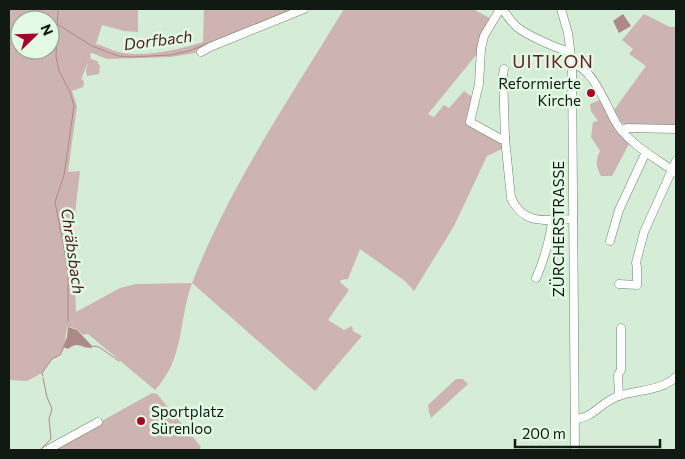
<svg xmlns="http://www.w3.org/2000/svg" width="685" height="459" viewBox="0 0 685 459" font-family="Commissioner,sans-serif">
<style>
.green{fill:#cdb3b2;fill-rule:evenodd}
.water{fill:#ad8988}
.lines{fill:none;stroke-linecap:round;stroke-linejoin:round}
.stream{stroke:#ad8988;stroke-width:1}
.minor-casing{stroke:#6c826d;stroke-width:9}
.minor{stroke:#fff;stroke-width:8}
.poi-dot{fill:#a30427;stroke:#e2fae3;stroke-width:2}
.labels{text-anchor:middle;stroke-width:5;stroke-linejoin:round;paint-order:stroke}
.poi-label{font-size:15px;fill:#111a12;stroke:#e2fae3;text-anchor:end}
.street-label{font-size:15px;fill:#111a12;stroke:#e2fae3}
.water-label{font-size:16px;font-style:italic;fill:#4c1b1c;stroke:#e2fae3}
.quarter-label{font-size:18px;letter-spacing:1px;fill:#652024;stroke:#e2fae3}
</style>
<rect width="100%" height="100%" fill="#d5edd6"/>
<g class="green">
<path d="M 9,9 L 138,9 L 138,32 L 124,31 L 102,25 L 96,44 C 104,46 111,50 118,52 C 144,58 178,50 203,42 L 204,9 L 304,9 L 201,52 L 170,57 L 107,59 L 92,53 L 90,54 L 91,59 L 97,61 L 100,66 L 99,74 L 87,76 L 86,71 L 88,62 L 81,80 L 83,79 L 84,84 L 83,87 L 72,91 L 77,106 L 68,172 L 80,171 L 73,231 L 76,312 L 120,288 L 136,284 L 192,283 C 230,185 290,98 344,9 L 473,9 L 493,20 L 481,49 L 428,114 L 434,117 L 444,105 L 449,108 L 464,91 L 476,100 L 470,122 L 501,138 L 506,147 L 487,156 L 454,226 L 414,291 L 405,281 L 360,249 L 348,279 L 341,280 L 340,282 L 349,290 L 328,320 L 344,330 L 352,326 L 353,331 L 362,336 L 315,391 L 192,283 C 178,322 185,358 155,390 L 88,334 L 83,335 C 78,330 75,327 67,327 L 64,347 L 60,355 L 52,359 L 42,373 L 27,381 L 9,380 ZM 20,20 L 50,20 L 50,50 L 20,50 Z"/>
<path d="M 644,14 L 670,27 L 676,27 L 676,125 L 625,125 L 621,122 L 614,110 L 646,66 L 629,54 L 633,49 L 622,40 Z"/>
<path d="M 600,100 L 603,102 L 613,124 L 630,142 L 612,176 L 601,176 C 596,166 595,161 600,151 L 591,137 L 593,122 L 598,121 L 591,111 L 590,104 Z"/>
<path d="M 456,379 L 463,379 L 468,384 L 431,418 L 429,412 L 428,405 Z"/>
<path d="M 152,393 L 157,394 L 201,447 L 199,450 L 50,450 Z"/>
</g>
<g class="water">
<path d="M 623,14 L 631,26 L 619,33 L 613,21 Z"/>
<path d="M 68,327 L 77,330 L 93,347 C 84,351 79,339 68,349 L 63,347 L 67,337 Z"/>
</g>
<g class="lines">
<g class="stream">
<path d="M 58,9 L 56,57 L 59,71 L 70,92 L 74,106 L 64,175 L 55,202 L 65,253 L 68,275 L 68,321"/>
<path d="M 57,24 L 92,46 L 118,56 L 132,57 L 170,55 L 189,51 L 294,9"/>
<path d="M 93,346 L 99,347 L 119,361"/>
<path d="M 43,376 L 42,373 L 52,359 L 60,355 L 64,347"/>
<path d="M 40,450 L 51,439 L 49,419 L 52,409 L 47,397 L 43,378"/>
</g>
<g class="minor-casing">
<g id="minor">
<path d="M 500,9 L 484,36 L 481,49 L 479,84 L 470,122 L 501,139 L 505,138"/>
<path d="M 502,9 C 507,15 511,22 517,27 C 525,34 561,51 570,51"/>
<path d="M 561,9 L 568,33 L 572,64 L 575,450"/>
<path d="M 201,52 L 210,47 L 304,9"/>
<path d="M 572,64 C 592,66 606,105 615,121 C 626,142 657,159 676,173"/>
<path d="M 504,69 L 503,75 L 505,138 L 511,198 C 524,226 547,220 573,219"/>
<path d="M 622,131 L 627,128 L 676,129"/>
<path d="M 610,241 L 619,210 L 646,152"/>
<path d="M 536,278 C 543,263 551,236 552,220"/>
<path d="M 619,284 L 637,285 L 637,267 L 636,263 L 644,232 L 676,161"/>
<path d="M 619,396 L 618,375 L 621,370 L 621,328"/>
<path d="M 575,419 C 591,419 601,403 616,397 C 636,389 660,392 676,377"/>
<path d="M 47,450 L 98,422"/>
</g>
</g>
<use href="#minor" class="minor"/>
</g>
<g class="poi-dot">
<circle cx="591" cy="93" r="5"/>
<circle cx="141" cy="421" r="5"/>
</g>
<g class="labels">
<g class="poi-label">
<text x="581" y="89">Reformierte<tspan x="581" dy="17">Kirche</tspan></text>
<text x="151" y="417" text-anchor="start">Sportplatz<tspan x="151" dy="17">Sürenloo</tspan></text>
</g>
<g class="street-label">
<text transform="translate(559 229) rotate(-90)" y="5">ZÜRCHERSTRASSE</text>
</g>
<g class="water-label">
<text transform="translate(158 40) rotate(-7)" y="6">Dorfbach</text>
<text transform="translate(73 251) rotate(82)" y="6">Chräbsbach</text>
</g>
<g class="quarter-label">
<text x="553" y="68">UITIKON</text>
</g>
</g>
<rect width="685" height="459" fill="none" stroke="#111a12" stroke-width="20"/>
<g transform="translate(35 35) rotate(67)"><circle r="24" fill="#e2fae3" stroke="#8ea08f"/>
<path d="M0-4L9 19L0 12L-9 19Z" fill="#a30427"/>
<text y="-8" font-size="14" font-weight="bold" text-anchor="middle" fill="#111a12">N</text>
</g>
<path d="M515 439v8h145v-8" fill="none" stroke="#111a12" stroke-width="2.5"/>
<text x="522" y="439" font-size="15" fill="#111a12" stroke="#e2fae3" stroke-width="4" paint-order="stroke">200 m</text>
</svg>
